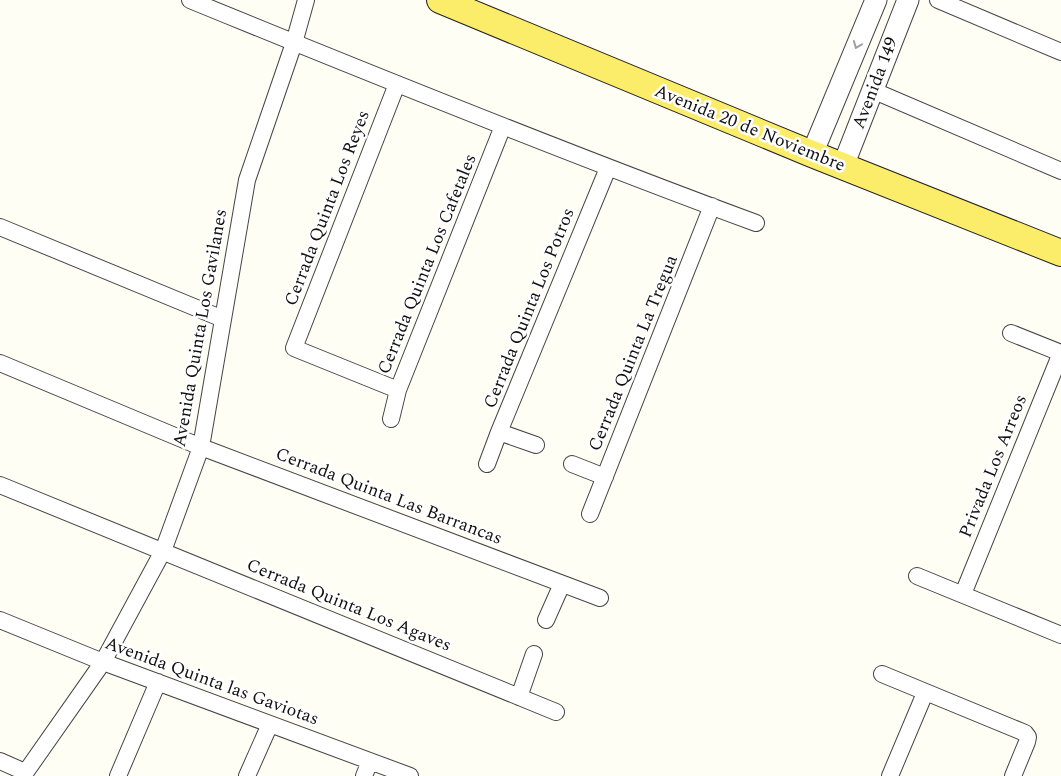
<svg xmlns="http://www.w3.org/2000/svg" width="1061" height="776" viewBox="0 0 1061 776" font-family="Spectral,serif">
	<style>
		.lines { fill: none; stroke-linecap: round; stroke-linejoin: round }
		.minor-casing { stroke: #444; stroke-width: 18 }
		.tertiary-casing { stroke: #444; stroke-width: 23 }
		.primary-casing { stroke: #222; stroke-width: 28 }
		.minor { stroke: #fff; stroke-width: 16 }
		.tertiary { stroke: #fff; stroke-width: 21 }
		.primary { stroke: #fbec69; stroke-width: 26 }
		.oneway { stroke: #a0a0a0 }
		.labels { text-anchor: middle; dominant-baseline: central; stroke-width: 5; stroke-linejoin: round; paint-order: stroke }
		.street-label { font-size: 18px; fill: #111; stroke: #fff }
	</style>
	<rect width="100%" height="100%" fill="#fffef5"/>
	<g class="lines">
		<g class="minor-casing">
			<path id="minor" d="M190,0C378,77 566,153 756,223
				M938,0L1061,52
				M397,84L294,348L398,390
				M872,90L1061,171
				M0,227L223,319
				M1011,333L1061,353
				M0,363L201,447L600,598
				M391,419L398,390L503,126
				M499,432L536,445
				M487,464L499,432L608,168
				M572,464L605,477
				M0,485L556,712
				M590,514L712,206
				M917,576L1061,635
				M963,594L1061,353
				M0,620L103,662L410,776
				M546,620L562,584
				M882,674L1025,733L1028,737L1027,742L1013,776
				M519,697L534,654
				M0,761L25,772
				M23,776L103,662L163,551L201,447L247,180L294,43L306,0
				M118,776L158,682
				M247,776L270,724
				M364,776L370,761
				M890,776L925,693"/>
		</g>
		<g class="tertiary-casing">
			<path id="tertiary" d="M812,154L876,0
				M843,166L908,0"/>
		</g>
		<g class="primary-casing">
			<path id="primary" d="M440,0L812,154L1061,253"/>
		</g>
		<use href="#minor" class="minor"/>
		<use href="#tertiary" class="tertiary"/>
		<use href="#primary" class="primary"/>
	</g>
	<defs><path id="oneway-chevron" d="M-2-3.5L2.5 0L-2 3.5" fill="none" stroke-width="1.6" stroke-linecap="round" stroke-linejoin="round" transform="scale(1.25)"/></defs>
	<use class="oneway" href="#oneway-chevron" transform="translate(857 45) rotate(112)"/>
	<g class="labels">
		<g class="street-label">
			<text transform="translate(875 83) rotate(-69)">Avenida 149</text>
			<text transform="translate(750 128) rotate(22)">Avenida 20 de Noviembre</text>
			<text transform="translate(327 208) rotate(-69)">Cerrada Quinta Los Reyes</text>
			<text transform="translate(427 264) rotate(-68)">Cerrada Quinta Los Cafetales</text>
			<text transform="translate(529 308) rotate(-68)">Cerrada Quinta Los Potros</text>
			<text transform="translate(200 328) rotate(-80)">Avenida Quinta Los Gavilanes</text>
			<text transform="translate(633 353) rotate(-68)">Cerrada Quinta La Tregua</text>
			<text transform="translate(993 466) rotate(-68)">Privada Los Arreos</text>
			<text transform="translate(389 496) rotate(21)">Cerrada Quinta Las Barrancas</text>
			<text transform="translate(349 605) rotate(22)">Cerrada Quinta Los Agaves</text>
			<text transform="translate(212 681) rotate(20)">Avenida Quinta las Gaviotas</text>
		</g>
	</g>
</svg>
